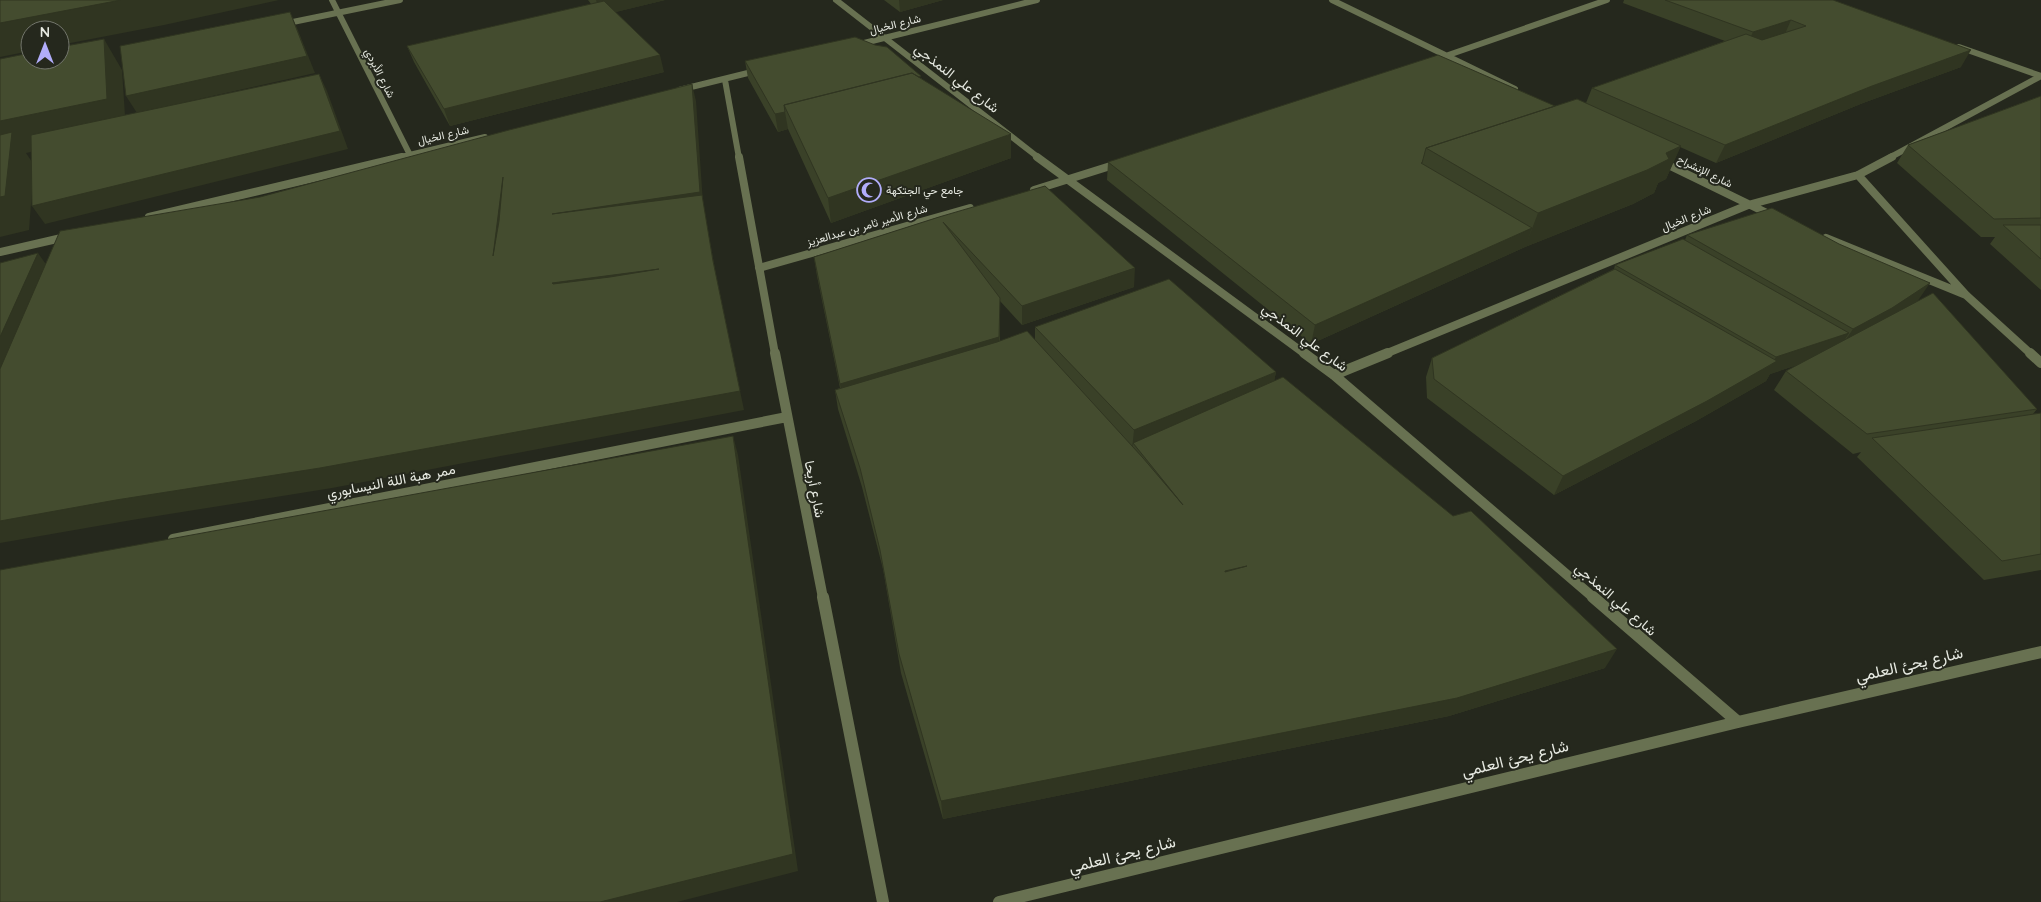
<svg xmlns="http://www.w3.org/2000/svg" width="2041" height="902" viewBox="0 0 2041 902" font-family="Quicksand,Vazirmatn,sans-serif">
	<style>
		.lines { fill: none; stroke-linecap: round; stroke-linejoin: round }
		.minor-far3 { stroke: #687151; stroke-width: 6 }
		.minor-far2 { stroke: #687151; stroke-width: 8 }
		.minor-far1 { stroke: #687151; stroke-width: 10 }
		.minor { stroke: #687151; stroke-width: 12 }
		.wall { fill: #3a4128 }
		.shaded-wall { fill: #303521 }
		.building { fill: #444c2f; stroke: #303521; fill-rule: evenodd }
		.labels { text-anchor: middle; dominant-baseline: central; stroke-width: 4; stroke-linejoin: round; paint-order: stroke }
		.far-street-label { font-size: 11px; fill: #e7eae2; stroke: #25281d }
		.far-poi-label { font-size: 11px; fill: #e7eae2; stroke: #25281d; text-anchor: start }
		.street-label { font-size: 14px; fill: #e7eae2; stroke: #25281d }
		.near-street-label { font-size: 16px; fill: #e7eae2; stroke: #25281d }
	</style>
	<rect width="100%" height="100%" fill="#25281d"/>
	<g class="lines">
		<path class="minor-far3" d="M332,0L410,155
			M836,0L1039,158
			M1332,0L1515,89
			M283,24L400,0
			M856,45L1037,0
			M1959,47L2041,76
			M1431,61L1607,0
			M725,80L739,158
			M679,90L760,70
			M397,158L485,137
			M1889,158L2041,76"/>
		<path class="minor-far2" d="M739,157L775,354
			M1037,157L1305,354
			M1660,161L1773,216
			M1858,175L1966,295L2031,354
			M1034,190L1120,163
			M149,217L402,157
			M1826,238L1966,295
			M0,252L70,236
			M759,268L970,208
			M1385,354L1748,205L1858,175L1892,157"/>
		<path class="minor-far1" d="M775,353L823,598
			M1304,353L1334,375L1594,598
			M2030,353L2041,363
			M1334,375L1388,353
			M173,539L787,417"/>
		<path class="minor" d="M823,597L883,902
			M1593,597L1738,722
			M999,902L1738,722L2041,652"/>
	</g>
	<path class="wall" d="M588,0H665L615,12L664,72L450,126L414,62L407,46L591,4Z
		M884,0H943L900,12Z
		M1624,0H1833L1961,67L1863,103L1716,163L1680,147L1666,179L1658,183L1654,193L1633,204L1525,247L1311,344L1107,180L1108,162L1555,106L1586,103L1592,88L1725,41L1623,3Z
		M745,61L921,78L1011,158L831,223L788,129L778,132L748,78Z
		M2041,96V290L1990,244L1995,237H1981L1897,163L1908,145Z
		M939,217L1134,287L1022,325L1000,301V341L1035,339V327L1276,372L1274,381L1605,668L1449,716L943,819L901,673L883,569L862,487L838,409L835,390L840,388L817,276L814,257Z
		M1687,235L1918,301L2037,409L2033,414L2041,413V570L1984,580L1857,457L1861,452L1853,454L1774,390L1786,371L1797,365L1770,374L1766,381L1696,421L1554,495L1427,398L1426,377L1432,358L1614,269L1615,265L1685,240Z"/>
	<path class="shaded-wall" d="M121,0H279L164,25L60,45V30H30V51L0,57V23Z
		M596,0H665L600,16Z
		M899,0H943L900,12Z
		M290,12L297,28L315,73L137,113L126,96Z
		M1791,20L1784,36L1745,49L1753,32Z
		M104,39L122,70L126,131L26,153L34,165L29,230L0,237V121Z
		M1971,50L1961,67L1863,103L1716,163L1725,145L1872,86Z
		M660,55L664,72L450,126L444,109Z
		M319,74L327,91L348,149L45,224L32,206Z
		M692,84L696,101L703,203L717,280L744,410L332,488L132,520L0,543V521L713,261L558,233Z
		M785,112L788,129L778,132L775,114Z
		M1011,134V158L831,223L828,198Z
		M1681,146L1666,179L1658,183L1654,193L1633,204L1525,247L1538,213Z
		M503,177L500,275L493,256Z
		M1532,228L1525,247L1311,344L1315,325Z
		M38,253L59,283L0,396V337Z
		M1135,268L1134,287L1022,325V306Z
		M659,269L559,302L552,283Z
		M1930,283L1917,302L1840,348L1853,329Z
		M1000,298L999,357L843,403L840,384Z
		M1849,333L1837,352L1770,374L1766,381L1696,421L1554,495L1563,476L1771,365L1776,357Z
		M1276,372L1272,391L1133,443V450H1132L1134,430Z
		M733,436L738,455L798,871L677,902H600Z
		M1617,649L1605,668L1449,716L943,819L941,801Z"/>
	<path class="building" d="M0,0H121L0,23Z
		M1665,0H1833L1971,50L1872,86L1725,145L1592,88L1746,34L1762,40L1806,26L1791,20L1753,32Z
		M604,1L660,55L444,109L407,46Z
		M290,12L307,56L126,96L120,46Z
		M855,37L875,45L887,47L921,76L919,77L912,73L784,105L785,112L775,114L745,61Z
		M104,39L107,99L0,121V59L30,53V60H60V47Z
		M1438,55L1555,106L1426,148L1422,163H1421L1532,228L1315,325L1108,162Z
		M912,73L1011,134L828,198L784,105Z
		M319,74L340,131L32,206L31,135Z
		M692,84L700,192L552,214L702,195L713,261L740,391L320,468L116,500L0,521V369L60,231L260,197L509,130ZM503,177L499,221L493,256ZM659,269L610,277L553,284L552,283Z
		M2041,96V218L1994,219L1908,145Z
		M1577,99L1681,146L1666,153L1669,159L1647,170L1538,213L1426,148Z
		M12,132L5,196L0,197V135Z
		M1045,186L1135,268L1022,306L943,222L1000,298L999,337L840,384L814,257L939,217Z
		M1772,208L1839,244L1930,283L1892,308L1853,329L1687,235Z
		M2003,225H2041V259Z
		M1683,239L1849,333L1776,357L1615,265Z
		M38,253L0,337V263Z
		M1615,269L1777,361L1707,401L1563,476L1434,379L1432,358Z
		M1169,279L1276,372L1134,430L1035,327Z
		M1933,293L2037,409L1867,434L1786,371Z
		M1027,331L1143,458L1183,505L1133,443L1283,377L1453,516L1471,511L1617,649L1457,698L941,801L899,654L880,550L860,468L835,390L997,342ZM1247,566L1225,572V571Z
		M2041,413V554L2002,561L1872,438Z
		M733,436L793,854L600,902H0V570Z"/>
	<defs>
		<g id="mosque-ring" transform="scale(1.25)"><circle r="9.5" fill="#25281d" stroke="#b1adfa" stroke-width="1.5"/><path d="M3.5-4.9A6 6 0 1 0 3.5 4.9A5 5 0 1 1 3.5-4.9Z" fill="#b1adfa"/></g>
	</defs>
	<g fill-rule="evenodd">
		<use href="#mosque-ring" x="869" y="190"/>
	</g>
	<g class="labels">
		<g class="far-street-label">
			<text transform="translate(895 24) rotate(-14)">شارع الخيال</text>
			<text transform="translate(380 73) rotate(63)">شارع الأبردي</text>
			<text transform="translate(443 135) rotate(-13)">شارع الخيال</text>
			<text transform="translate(1705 171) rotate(26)">شارع الإنشراح</text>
			<text transform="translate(1686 218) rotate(-22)">شارع الخيال</text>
			<text transform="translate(867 225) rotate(-16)">شارع الأمير ثامر بن عبدالعزيز</text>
		</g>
		<g class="far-poi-label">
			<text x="886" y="190">جامع حي الجتكهة</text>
		</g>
		<g class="street-label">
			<text transform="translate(957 78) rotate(38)">شارع علي النمذجي</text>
			<text transform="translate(1305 337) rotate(37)">شارع علي النمذجي</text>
			<text transform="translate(391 481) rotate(-11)">ممر هبة اللة النيسابوري</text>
			<text transform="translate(815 489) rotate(79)">شارع أريحا</text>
			<text transform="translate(1616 599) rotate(41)">شارع علي النمذجي</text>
		</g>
		<g class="near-street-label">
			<text transform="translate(1909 664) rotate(-13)">شارع يحئ العلمي</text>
			<text transform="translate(1515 758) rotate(-14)">شارع يحئ العلمي</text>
			<text transform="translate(1122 854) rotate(-14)">شارع يحئ العلمي</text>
		</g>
	</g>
	<g transform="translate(45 45)"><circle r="24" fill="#25281d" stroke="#73766c"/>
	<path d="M0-4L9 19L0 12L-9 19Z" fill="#b1adfa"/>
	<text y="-8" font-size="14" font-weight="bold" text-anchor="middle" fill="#e7eae2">N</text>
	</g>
</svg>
